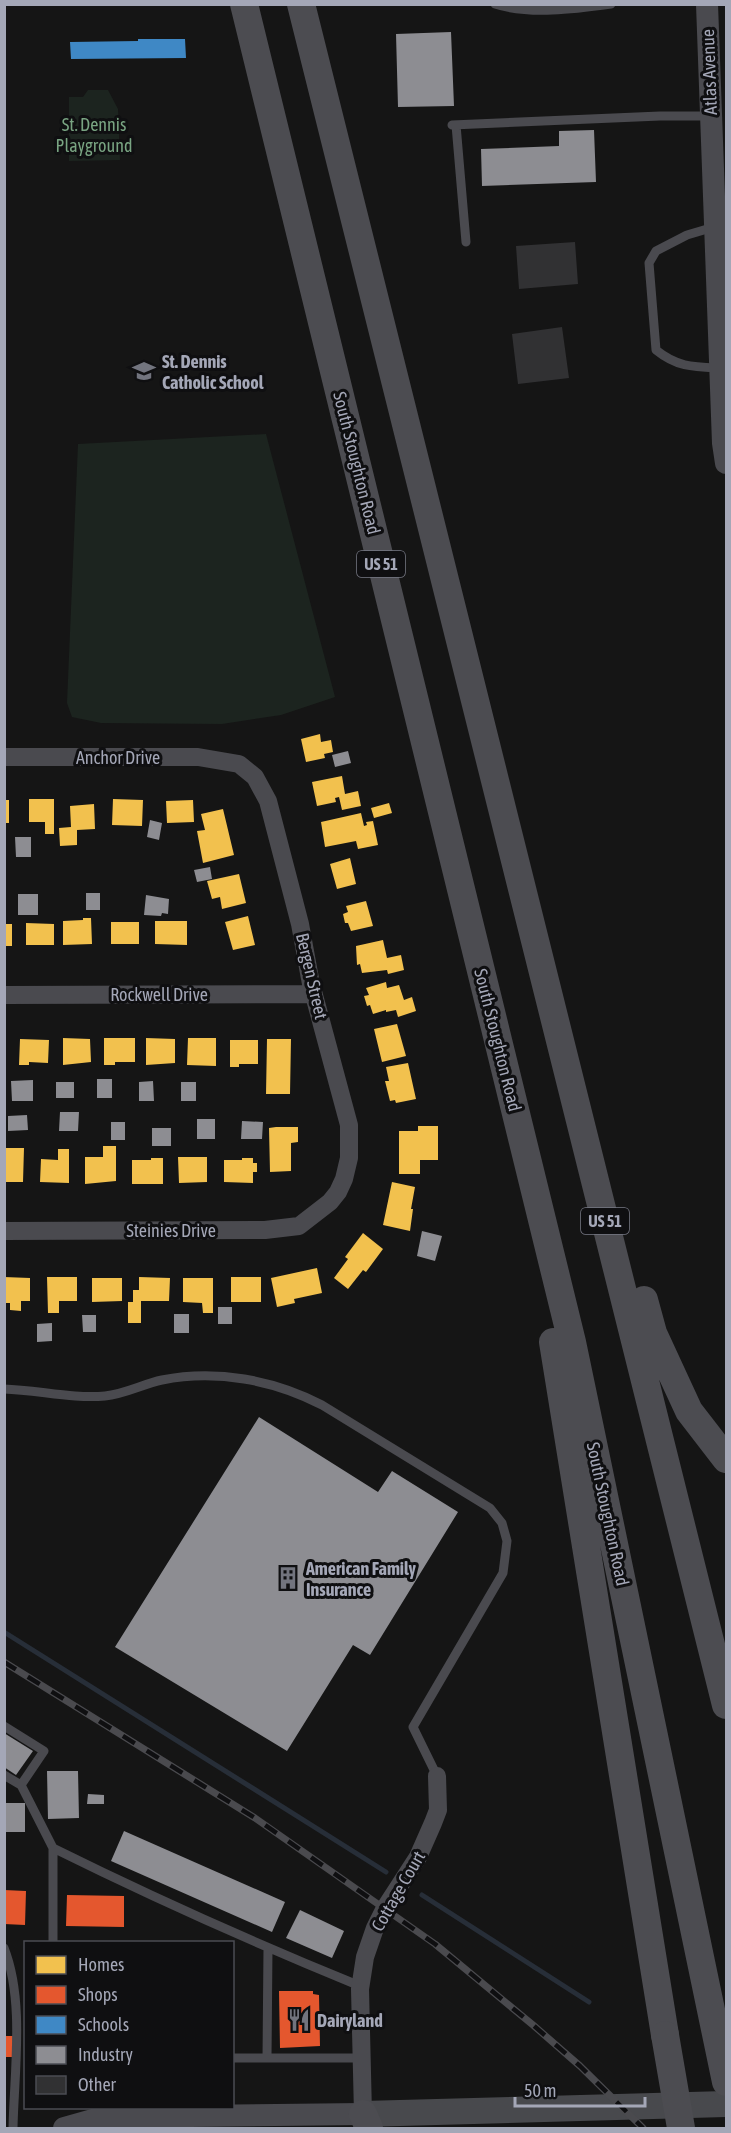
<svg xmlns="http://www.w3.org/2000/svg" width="731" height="2133" viewBox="0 0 731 2133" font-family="'Asap Condensed',sans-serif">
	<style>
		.green { fill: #1c241f }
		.homes { fill: #f2c14e }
		.shops { fill: #e4572e }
		.schools { fill: #3f88c5 }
		.industry { fill: #8d8d92 }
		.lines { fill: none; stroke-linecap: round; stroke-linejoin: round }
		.stream { stroke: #272e38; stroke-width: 5 }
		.building { fill: #313133 }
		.service { stroke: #4a4a4f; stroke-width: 9 }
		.minor { stroke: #4a4a4f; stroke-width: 18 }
		.tertiary { stroke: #4a4a4f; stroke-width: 22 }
		.secondary { stroke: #48494d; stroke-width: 26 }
		.primary { stroke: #4c4c51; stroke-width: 28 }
		.rail-casing { stroke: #4a4a4e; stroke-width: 7 }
		.rail { stroke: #0f0f11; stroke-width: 4.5; stroke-dasharray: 14; stroke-linecap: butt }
		.primary-bridge { stroke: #4c4c51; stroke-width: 28 }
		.labels { text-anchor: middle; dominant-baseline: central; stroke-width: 6; stroke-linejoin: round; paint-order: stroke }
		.shield { fill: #0f0f11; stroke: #777985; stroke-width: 1.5 }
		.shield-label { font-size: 16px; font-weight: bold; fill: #a4a7b7 }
		.street-label { font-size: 18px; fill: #a4a7b7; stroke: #0f0f11 }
		.park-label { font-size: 18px; fill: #79a482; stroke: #0f0f11 }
		.poi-label { font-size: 18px; font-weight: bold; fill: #a4a7b7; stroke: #0f0f11; text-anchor: start }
	</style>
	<rect width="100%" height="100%" fill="#151515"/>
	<path class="green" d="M88,90H108L118,109L120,160L69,161V97H83Z
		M266,434L335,697L281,715L222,724L101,723L72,717L67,703L78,444Z"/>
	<path class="homes" d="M320,734L321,742L331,740L333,752L324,754L325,758L306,762L301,739Z
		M342,776L345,794L358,791L361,806L342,810L339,797L335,798L336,802L317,806L312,782Z
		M29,799H54V834H45V822H29Z
		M113,799L143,800L142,826L112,825Z
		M4,800H9V823H4Z
		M193,800L194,822L167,823L166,801Z
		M389,803L392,813L374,818L371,808Z
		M94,804L95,829L77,830V845L60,846L59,828L71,827L70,806Z
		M223,809L234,855L203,863L197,831L205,830L201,814Z
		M361,813L364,826L367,825L366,822L373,821L378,845L358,849L356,841L325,847L321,822Z
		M350,858L356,884L337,889L330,864Z
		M239,874L246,903L222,909L220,897L212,899L207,881Z
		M366,901L373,926L351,931L348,923H345L343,914L348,912L346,906Z
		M248,916L255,945L233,950L225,922Z
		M83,918H91L92,944L63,945V921L83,920Z
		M155,921H187V945L155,944Z
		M111,922H139V944H111Z
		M26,923L54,924V945H26Z
		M4,924H12V946H4Z
		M383,940L387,958L401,955L404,970L388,974L387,970L362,973L360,964L357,965L356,946Z
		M386,982L387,988L399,985L404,1000L412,997L416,1011L398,1017L396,1010L386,1012V1010L373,1014L370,1005L367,1006L364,996L369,995L366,988Z
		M397,1024L406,1056L382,1062L374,1029Z
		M63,1038L90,1039L91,1062L63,1065Z
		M104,1038H135V1062H115V1065H104Z
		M146,1038L175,1039V1063L146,1065Z
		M188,1038H216V1066L187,1065Z
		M20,1039L49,1040L48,1063L29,1062V1065H19Z
		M267,1039H291L290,1094H266Z
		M230,1040H258V1064H239V1067H230Z
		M408,1063L416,1099L396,1103L395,1100L390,1101L385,1081H389L386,1067Z
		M418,1126H438V1160H420V1174H399V1131H418Z
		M276,1127H298V1142L291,1143V1171L270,1172L269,1128Z
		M103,1146H116V1181L85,1184V1157H103Z
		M5,1148H24L23,1182H4Z
		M58,1149H69V1183L40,1182L41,1159L58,1160Z
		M178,1157H207V1182L179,1183Z
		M151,1158H163V1184H132V1160H151Z
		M242,1158H253V1163H257V1172H253V1183L224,1182V1160H242Z
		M392,1182L415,1187L411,1209H413L410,1231L383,1225Z
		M363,1233L383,1249L366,1272L363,1270L348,1289L334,1278L348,1259L345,1257Z
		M317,1268L322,1293L294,1299L295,1303L277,1307L271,1278Z
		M4,1277L30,1278V1301H21V1311L10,1310V1303H4Z
		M47,1277H77V1301H59V1313H48Z
		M139,1277L170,1278L169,1301H141V1323H128V1302H133V1290H139Z
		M231,1277H261V1302H231Z
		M92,1278H122V1301L92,1302Z
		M183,1278H213V1313H203L202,1303L183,1302Z"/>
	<path class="shops" d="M4,1890L26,1891L25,1925L4,1924Z
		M67,1895L124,1896V1927L66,1926Z
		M279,1991H313V1994L319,1995L320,2046L280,2048Z
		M5,2036H14V2057H5Z"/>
	<path class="schools" d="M138,39H185L186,58L71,59L70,42L138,41Z"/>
	<path class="industry" d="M451,32L454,106L398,107L396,34Z
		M594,130L596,182L482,186L481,149L559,146V131Z
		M348,751L351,763L335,767L332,755Z
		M150,820L162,823L159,840L147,837Z
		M15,837H31V857H16Z
		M210,867L212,879L197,882L194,870Z
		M86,893H100V910H86Z
		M18,894H38V915H18Z
		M146,895L169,899L168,914L162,913L161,916L144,915Z
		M97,1079H112V1098H97Z
		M33,1080V1101H12L11,1081Z
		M153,1081L154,1101H139V1082Z
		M56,1082H74V1098H56Z
		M181,1082H196V1101H181Z
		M60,1112H79L78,1131H59Z
		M27,1115L28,1130L8,1131V1116Z
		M197,1119H215V1139H197Z
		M242,1121L263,1122L262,1139H241Z
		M111,1122H125V1140H111Z
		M152,1128H171V1146H152Z
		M422,1231L442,1236L435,1261L417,1256Z
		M218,1307H232V1324H218Z
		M174,1314H189V1333H174Z
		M82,1315H96V1332H83Z
		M52,1323V1341L37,1342V1324Z
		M259,1417L378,1492L392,1471L458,1512L370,1655L353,1645L287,1751L115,1647Z
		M4,1733L33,1751L16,1775L4,1767Z
		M47,1771H78L79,1818L48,1819Z
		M88,1794L104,1795V1804H87Z
		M4,1803H25V1832H4Z
		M124,1831L285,1902L272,1932L111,1861Z
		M300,1910L344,1931L332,1958L286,1938Z"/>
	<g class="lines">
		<path class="stream" d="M4,1632L386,1872
			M422,1895L589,2002"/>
	</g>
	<path class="building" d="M575,242L578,284L519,289L516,246Z
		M562,327L569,378L518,384L512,334Z"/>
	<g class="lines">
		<path class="service" d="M495,4C529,15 575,9 611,4
			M452,125L660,116H710
			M456,125L466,242
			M714,227L687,235L656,251L649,263L656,350C677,367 693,367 719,368
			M4,1389C38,1390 72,1399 105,1396C125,1394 143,1384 162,1380C216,1369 274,1380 322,1405L490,1508L502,1523L507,1541L503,1573L413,1727L437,1776
			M4,1726L44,1751L21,1785
			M4,1775L21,1785L53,1848V1942
			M53,1848C154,1898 257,1944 360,1986
			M4,1948C25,2001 14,2073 13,2128
			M232,2058H361
			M267,2058L268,1948"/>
		<path class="minor" d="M4,757H198L239,764L255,777L268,801L300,924L311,984L349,1125V1158L344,1179L338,1192L330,1202L299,1226L265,1230L4,1231
			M4,995L314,994
			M363,2114L360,1989L365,1957L375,1928L385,1908L418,1857L433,1823L438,1810L437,1776"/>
		<path class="tertiary" d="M707,4L723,443L726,463
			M64,2128L103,2117L363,2114"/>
		<path class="secondary" d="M363,2114L726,2104"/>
		<path class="primary" d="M244,4L572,1342L726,2082
			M301,4L726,1705
			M644,1300L653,1333L689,1411L726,1459
			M553,1342L665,2035
			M363,2114L369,2128"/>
		<g class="rail-casing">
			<path id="rail" d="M4,1662L255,1818L435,1944L533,2025L580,2066L643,2128"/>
		</g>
		<use href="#rail" class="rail"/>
		<path class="primary-bridge" d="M665,2035L681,2128"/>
	</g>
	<defs>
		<g id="school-bare" transform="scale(1.8)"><path d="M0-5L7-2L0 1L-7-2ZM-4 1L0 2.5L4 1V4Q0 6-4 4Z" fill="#72747e" stroke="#0f0f11" stroke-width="2.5" paint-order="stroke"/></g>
		<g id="building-bare" transform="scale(1.8)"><path d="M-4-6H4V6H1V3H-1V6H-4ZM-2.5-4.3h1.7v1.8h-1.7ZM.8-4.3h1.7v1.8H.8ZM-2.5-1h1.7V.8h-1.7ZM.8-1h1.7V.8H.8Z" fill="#72747e" stroke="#0f0f11" stroke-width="2.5" paint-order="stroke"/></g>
		<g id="restaurant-bare" transform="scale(1.8)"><path d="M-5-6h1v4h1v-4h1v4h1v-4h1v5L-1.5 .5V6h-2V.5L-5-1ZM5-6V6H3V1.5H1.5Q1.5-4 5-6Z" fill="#72747e" stroke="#0f0f11" stroke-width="2.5" paint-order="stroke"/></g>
	</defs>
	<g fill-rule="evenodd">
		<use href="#school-bare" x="144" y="371"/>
		<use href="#building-bare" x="288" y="1578"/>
		<use href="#restaurant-bare" x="299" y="2020"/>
	</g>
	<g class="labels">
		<g class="shield">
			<rect x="357" y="551" width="48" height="26" rx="4.5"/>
			<rect x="581" y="1208" width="48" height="26" rx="4.5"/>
		</g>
		<g class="shield-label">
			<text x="381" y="564">US 51</text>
			<text x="605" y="1221">US 51</text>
		</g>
		<g class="street-label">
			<text transform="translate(709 72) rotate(-92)">Atlas Avenue</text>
			<text transform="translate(357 463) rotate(76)">South Stoughton Road</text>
			<text x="118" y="757">Anchor Drive</text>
			<text transform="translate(312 976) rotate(77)">Bergen Street</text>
			<text x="159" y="994">Rockwell Drive</text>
			<text transform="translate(498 1040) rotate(76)">South Stoughton Road</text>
			<text x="171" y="1230">Steinies Drive</text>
			<text transform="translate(608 1514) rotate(78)">South Stoughton Road</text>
			<text transform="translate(398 1891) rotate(-60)">Cottage Court</text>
		</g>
		<g class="park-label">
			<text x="94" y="124">St. Dennis<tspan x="94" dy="21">Playground</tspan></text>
		</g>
		<g class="poi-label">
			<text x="162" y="361">St. Dennis<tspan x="162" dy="21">Catholic School</tspan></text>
			<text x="306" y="1568">American Family<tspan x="306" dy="21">Insurance</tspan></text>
			<text x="317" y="2020">Dairyland</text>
		</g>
	</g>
	<rect width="731" height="2133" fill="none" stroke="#a4a7b7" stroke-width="12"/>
	<rect x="24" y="1941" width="210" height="168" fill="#0f0f11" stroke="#4b4c53" stroke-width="1.5"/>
	<rect x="36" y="1956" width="30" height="18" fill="#f2c14e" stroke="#4b4c53" stroke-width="1.5"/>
	<text x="78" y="1971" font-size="18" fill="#a4a7b7">Homes</text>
	<rect x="36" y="1986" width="30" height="18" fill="#e4572e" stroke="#4b4c53" stroke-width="1.5"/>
	<text x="78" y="2001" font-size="18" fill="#a4a7b7">Shops</text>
	<rect x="36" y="2016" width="30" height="18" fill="#3f88c5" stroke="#4b4c53" stroke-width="1.5"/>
	<text x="78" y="2031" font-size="18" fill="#a4a7b7">Schools</text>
	<rect x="36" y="2046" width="30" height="18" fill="#8d8d92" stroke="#4b4c53" stroke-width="1.5"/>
	<text x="78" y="2061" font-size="18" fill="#a4a7b7">Industry</text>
	<rect x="36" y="2076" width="30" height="18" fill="#313133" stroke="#4b4c53" stroke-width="1.5"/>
	<text x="78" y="2091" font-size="18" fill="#a4a7b7">Other</text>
	<path d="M515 2097v9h130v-9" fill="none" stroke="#a4a7b7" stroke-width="3"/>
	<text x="524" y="2097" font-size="18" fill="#a4a7b7" stroke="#0f0f11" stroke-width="4.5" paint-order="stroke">50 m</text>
</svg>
